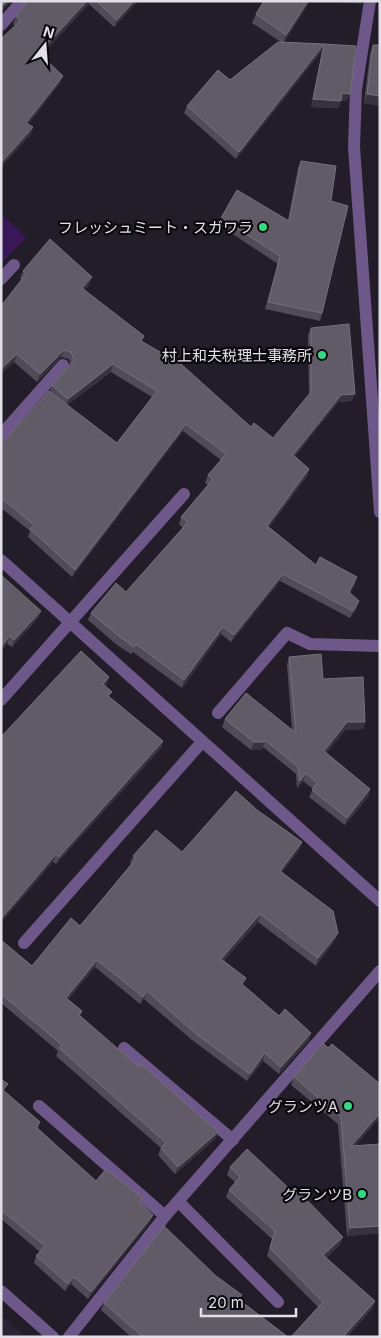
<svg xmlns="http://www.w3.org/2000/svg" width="381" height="1338" viewBox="0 0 381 1338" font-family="Inter,'Noto Sans JP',sans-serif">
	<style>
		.built { fill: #2b2335 }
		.green { fill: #391758 }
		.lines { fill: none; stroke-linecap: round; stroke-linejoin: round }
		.service { stroke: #6e588a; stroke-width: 12 }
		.minor { stroke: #6e588a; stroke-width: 12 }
		.tertiary { stroke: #6e588a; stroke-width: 12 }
		.wall { fill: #514b59; fill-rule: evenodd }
		.shaded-wall { fill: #38323f }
		.building { fill: #615b68; stroke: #75707c }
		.poi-dot { fill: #36d881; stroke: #0a080d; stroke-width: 2 }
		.labels { text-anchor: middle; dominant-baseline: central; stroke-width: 4.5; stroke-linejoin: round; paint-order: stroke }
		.poi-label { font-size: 15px; fill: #e2dfe7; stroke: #0a080d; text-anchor: end }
	</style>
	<rect width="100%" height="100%" fill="#221d29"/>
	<path class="built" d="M1,1315L25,1337H1Z"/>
	<path class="green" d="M1,214L26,237L1,264Z"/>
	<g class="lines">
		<path class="service" d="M218,713L287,633L310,644L380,646
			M124,1048L233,1140
			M39,1106L165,1216"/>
		<path class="minor" d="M1,25L22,1
			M1,279L14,265
			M1,435L63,365
			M1,560L380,901
			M1,700L184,494
			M24,943L202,742
			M179,1202L278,1302
			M1,1291L53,1337
			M69,1337L165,1216L380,971"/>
		<path class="tertiary" d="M370,1L356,89L354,147L380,512"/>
	</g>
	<path class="wall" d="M1,1H11L1,12Z
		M28,1H138L114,27L89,4L41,55L60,83L28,124L33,127L31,134L1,167L15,26L13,24L16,16Z
		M264,1H310L284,42L324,44L321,52L236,159L184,113L187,106L230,80L281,42L252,23L256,14Z
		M324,44L347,101L341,100L338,108L311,107L322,52Z
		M373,45L380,106L364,103L370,54Z
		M301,161L331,201L322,313L320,321L265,309L278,264L219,225L221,218L288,220L298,168Z
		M23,271L89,285L84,290L142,342L251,427L273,438L309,395L308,335L311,328L352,401L338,402L295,456L309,469L307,476L269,527L316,565L355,584L350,593L357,608L350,618L280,581L231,642L221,634L182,688L133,652L131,654L117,645L88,620L91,613L126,592L183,528L179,524L181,517L208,485L205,483L208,475L221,460L183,431L72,577L28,537L30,531L1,508V444L50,392L52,385L70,364L69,359L61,357L37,382L14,362L22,280L20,278ZM111,372L152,397L117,443L67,405Z
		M1,575L41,611L38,618L12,647L7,644L1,651Z
		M289,657L323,679L365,722L363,729L345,730L326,753L370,789L368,797L345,825L309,797L313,789L303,781L297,788L296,774L263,747L261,750H251L222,727L225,719L292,730L287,665Z
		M107,684L105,686L110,697L163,741L161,748L56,864L53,862L1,737Z
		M257,810L302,842L299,850L282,872L338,933L335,940L316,966L258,922L224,960L243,986L279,1016L311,1033L309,1040L279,1074L263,1061L247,1081L192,1040L144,999L140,1004L95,967L68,999L82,1011L80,1016L139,1067L218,1132L215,1139L175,1174L158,1155L161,1148L56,1056L58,1051L1,1003V940L32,966L80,926L131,864L130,863L133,856L182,852Z
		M328,1048L380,1084V1117L355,1146L380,1233L347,1236L338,1124L291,1085L294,1077Z
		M1,1079L5,1092L40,1122L38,1129L96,1181L141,1203L153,1215L150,1222L88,1299L71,1284L65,1291L34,1263L36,1256L40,1252L1,1219Z
		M230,1167L295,1194L343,1237L340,1244L326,1258L375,1301L372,1309L347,1337H291L318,1307L267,1256L272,1239L226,1197L229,1190L235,1182L227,1175Z
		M216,1276L242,1295L240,1300L288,1337H131L101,1310L104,1303Z"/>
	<path class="shaded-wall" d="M7,1H11L1,12L4,5Z
		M87,1H89V4L37,60L39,53Z
		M134,1H138L114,27L117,20Z
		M308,1H310L283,44L286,35Z
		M322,1H363L361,4Z
		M324,44L321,52L236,159L239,152Z
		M63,76L60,83L24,130L26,123Z
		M342,93L350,94L347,101L339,100Z
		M367,94L380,96V106L364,103Z
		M313,99L341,101L338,108L311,107Z
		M33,127L31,134L1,167V163Z
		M92,277L89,285L79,295L82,288Z
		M64,350L61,357L37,382L40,374Z
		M17,354L14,362L1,374V369Z
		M113,364L111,372L66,406L68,399Z
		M355,394L352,401L338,402L290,462L293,455L341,395Z
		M186,424L183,431L72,577L75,570Z
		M309,469L307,476L264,533L267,526Z
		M283,574L280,581L231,642L234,635Z
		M357,577L355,584L346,600L349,592Z
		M359,601L357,608L350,618L353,611Z
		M41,611L38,618L12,647L14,640Z
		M223,627L221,634L182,688L184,680Z
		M10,636L7,644L1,651V647Z
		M109,677L107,684L100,692L103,684Z
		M347,722H365L363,729L345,730L321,759L324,751Z
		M265,740L263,747L261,750H251L254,742Z
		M163,741L161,748L56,864L59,857Z
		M306,773L303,781L297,788L300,781Z
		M370,789L368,797L345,825L347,818Z
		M302,842L299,850L277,878L280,871Z
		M56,854L53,862L1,923V919Z
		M260,914L258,922L219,966L221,959Z
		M338,933L335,940L316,966L318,958Z
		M97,960L95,967L64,1005L66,998Z
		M147,991L144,999L140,1004L143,997Z
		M311,1033L309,1040L279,1074L281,1067Z
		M265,1053L263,1061L247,1081L250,1074Z
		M380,1113V1117L348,1154L351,1146Z
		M218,1132L215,1139L175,1174L178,1167Z
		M153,1215L150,1222L88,1299L91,1292Z
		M380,1226V1233L347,1236L350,1228Z
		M343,1237L340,1244L321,1263L323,1255Z
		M74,1277L71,1284L65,1291L68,1284Z
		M375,1301L372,1309L347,1337H343Z"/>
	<path class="building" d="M1,1H7L4,5L1,3Z
		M28,1H87L39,53L63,76L26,123L33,127L1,163V39L20,21L16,16Z
		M96,1H134L117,20Z
		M264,1H308L286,35L256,14Z
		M278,42L324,44L239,152L187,106L218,70L230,80Z
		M324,44L356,46L350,94L342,93L341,101L313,99Z
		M373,45H380V96L367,94Z
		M301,161L336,166L331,201L348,206L322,313L268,302L280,256L221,218L237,190L289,221Z
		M50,239L92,277L82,288L144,336L141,341L181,364L251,427L254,423L273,438L311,392V328L349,324L355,394L341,395L293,455L309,469L267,526L316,565L320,557L357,577L349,592L359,601L353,611L283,574L234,635L223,627L184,680L136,644L134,647L120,637L91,613L116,583L126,592L188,522L181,517L213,479L208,475L226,454L186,424L75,570L30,529L34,525L1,498V444L49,391L117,443L157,391L113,364L68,399L52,385L74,360L71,352L64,350L40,374L17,354L1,369V306L26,274L23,271Z
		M1,575L41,611L14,640L10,636L1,647Z
		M81,651L109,677L103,684L112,692L108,696L163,741L59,857L56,854L1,919V737Z
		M321,654L323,679L363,677L365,722H347L324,751L370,789L347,818L312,790L317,783L306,773L300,781L298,767L265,740L264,742H254L225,719L246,693L296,733L289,657Z
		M236,791L257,810L302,842L280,871L333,911L338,933L318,958L260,914L221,959L246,978L242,984L279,1016L285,1009L311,1033L281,1067L265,1053L250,1074L195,1033L147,991L143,997L97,960L66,998L82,1011L79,1015L139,1067L141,1064L218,1132L178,1167L161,1148L166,1143L59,1048L62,1045L1,994V940L32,966L71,918L80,926L136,859L133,856L156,830L182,852Z
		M323,1043L328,1048L332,1044L380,1084V1113L351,1146L380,1144V1226L350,1228L341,1117L294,1077Z
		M1,1079L8,1084L3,1090L40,1122L36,1127L96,1181L106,1169L143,1198L139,1202L153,1215L91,1292L74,1277L68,1284L36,1256L45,1246L1,1210Z
		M247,1149L295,1194L298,1191L343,1237L323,1255L375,1301L343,1337H291L323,1302L270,1248L275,1231L229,1190L240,1177L230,1167Z
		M164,1226L216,1276L242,1295L238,1299L288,1337H143L104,1303Z"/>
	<g class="poi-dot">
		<circle cx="263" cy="227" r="5"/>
		<circle cx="322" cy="355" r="5"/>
		<circle cx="348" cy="1106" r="5"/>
		<circle cx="362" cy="1194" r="5"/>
	</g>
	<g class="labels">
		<g class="poi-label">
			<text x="253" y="227">フレッシュミート・スガワラ</text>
			<text x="312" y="355">村上和夫税理士事務所</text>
			<text x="338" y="1106">グランツA</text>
			<text x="352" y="1194">グランツB</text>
		</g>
	</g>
	<rect width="381" height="1338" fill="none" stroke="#e2dfe7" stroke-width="5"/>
	<g transform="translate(45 45) rotate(17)" stroke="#0a080d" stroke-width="4" paint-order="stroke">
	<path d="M0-4L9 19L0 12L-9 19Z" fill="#e2dfe7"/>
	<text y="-8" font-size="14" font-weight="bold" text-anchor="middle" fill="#e2dfe7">N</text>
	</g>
	<path d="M201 1308v8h95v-8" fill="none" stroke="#e2dfe7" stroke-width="2.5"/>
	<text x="208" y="1308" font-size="15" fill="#e2dfe7" stroke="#0a080d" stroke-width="4" paint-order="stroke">20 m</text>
</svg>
